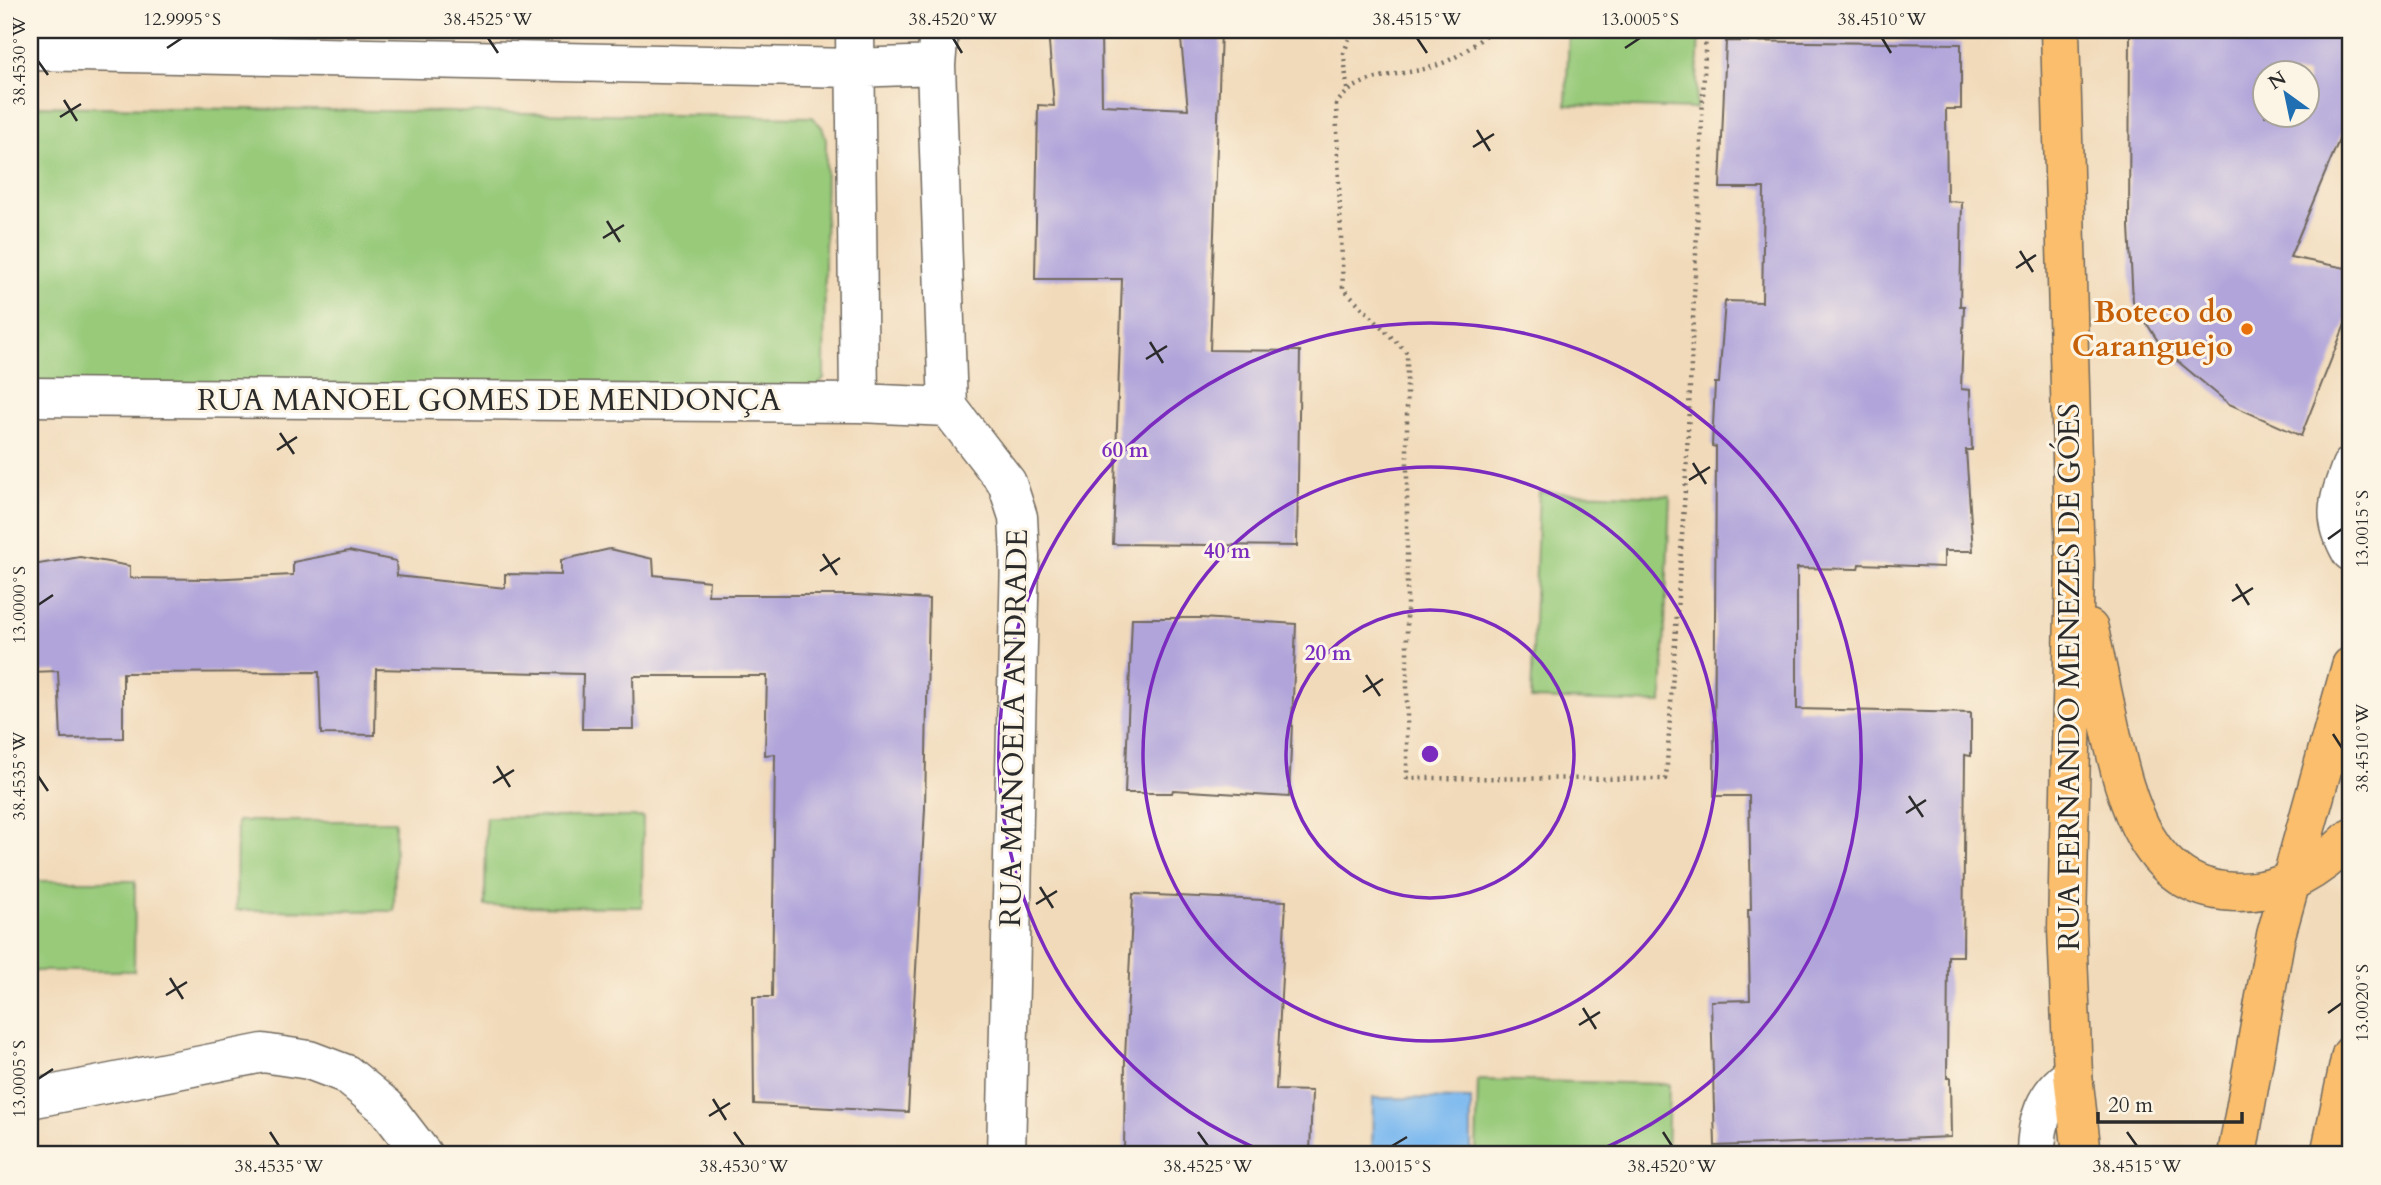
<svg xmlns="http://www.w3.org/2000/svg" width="2381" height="1185" viewBox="0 0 2381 1185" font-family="Cardo,serif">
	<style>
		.green { fill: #98ca7a; stroke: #627a52; stroke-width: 2 }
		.water { fill: #7db9ef; stroke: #54728d; stroke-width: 2 }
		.building { fill: #b0a4da; fill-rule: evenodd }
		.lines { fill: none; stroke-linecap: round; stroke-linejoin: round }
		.minor-casing { stroke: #70685d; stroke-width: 41 }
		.major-casing { stroke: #70685d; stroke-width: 41 }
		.path { stroke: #70685d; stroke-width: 4.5; stroke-dasharray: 2 5; stroke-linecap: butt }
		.minor { stroke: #fff; stroke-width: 38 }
		.major { stroke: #fabe6d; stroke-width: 38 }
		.ticks { fill: none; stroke: #2b2b2b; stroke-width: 2.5 }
		.ring { fill: none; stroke: #7b2cbf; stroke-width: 3.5 }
		.food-dot { fill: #e8710a; stroke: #fcf5e5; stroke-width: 2.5 }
		.labels { text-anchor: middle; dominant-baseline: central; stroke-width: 6; stroke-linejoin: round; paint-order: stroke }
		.food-label { font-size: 30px; font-weight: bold; fill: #c56008; stroke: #fcf5e5; text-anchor: end }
		.street-label { font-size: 30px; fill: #2b2b2b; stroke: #fcf5e5 }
		.centre { fill: #7b2cbf; stroke: #fcf5e5; stroke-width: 3.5 }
		.ring-label { font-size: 21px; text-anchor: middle; font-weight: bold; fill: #7b2cbf; stroke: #fcf5e5; stroke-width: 6; stroke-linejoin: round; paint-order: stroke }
		.neatline { fill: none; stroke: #2b2b2b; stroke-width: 2.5 }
		.ticks-label { font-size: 18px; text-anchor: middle; fill: #2b2b2b }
	</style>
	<rect width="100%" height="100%" fill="#fcf5e5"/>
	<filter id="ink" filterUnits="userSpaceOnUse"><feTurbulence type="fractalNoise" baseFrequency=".0143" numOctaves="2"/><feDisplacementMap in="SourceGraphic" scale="14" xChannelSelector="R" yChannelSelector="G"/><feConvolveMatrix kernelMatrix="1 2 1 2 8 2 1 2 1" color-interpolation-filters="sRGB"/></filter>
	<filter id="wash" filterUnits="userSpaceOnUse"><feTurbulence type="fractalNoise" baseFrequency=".00686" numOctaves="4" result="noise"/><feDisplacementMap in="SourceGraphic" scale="28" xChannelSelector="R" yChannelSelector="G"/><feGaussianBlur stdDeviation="1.57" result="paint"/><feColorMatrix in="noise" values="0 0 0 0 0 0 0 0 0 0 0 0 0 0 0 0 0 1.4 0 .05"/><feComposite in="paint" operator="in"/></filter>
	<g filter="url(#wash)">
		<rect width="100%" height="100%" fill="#f1daba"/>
		<path class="green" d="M1569,30H1699L1696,109L1566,105Z
			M30,106L812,117L822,127L826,140L824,378L816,388L30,384Z
			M1539,492L1670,496L1662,703L1531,699Z
			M486,817H643L642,907L485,906Z
			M237,821H395L394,911L236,910Z
			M30,881H135L134,971H30Z
			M1478,1080L1669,1084L1667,1155H1476Z"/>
		<path class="water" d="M1373,1098L1471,1099V1155H1372Z"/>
		<g id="blocks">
			<path class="building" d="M1048,30H1101L1102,105L1188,109L1180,30H1221L1210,350L1300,351L1297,546L1113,544L1122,279H1035L1038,105L1054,106Z
				M2130,30H2351V128H2344L2290,257L2351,269V309L2301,436L2229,404L2163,349L2133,302L2129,227ZM2265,74H2307V116H2265Z
				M1726,41L1961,44V109H1946L1947,201L1962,202L1960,306H1964L1961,389L1970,390L1972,450H1966L1973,551H1944V567L1859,564L1858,569L1797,568V709L1971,713V756L1965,755L1963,956H1948L1947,1078H1950L1951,1137L1715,1146L1711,1001L1750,1000L1748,910H1751L1749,796H1714L1716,447L1712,446L1715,383H1719L1725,301L1762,302L1764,188H1720Z
				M610,549L653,559L654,575L709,581L708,595H856L929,599L925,808L908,1112L754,1104L753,997H772L775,754L765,755L767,676H633L634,729H582L583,674L376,669L375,735L321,734L319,672L123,673V738L61,739L58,671L30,672V581H34L33,565L80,557L130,566V578L207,579L293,575V562L349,551L396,561L397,576L505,588V574L561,575V560Z
				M1132,618H1201L1296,624L1289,797L1173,790L1172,793H1125Z
				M1133,894L1286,901L1276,1090L1312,1091L1310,1155H1124L1125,1058Z"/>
		</g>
	</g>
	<g filter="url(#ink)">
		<use href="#blocks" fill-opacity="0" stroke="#70685d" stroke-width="2"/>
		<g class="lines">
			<g class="minor-casing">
				<path id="minor" d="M855,30L859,403
					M939,30L936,65L948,407L1007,483L1018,517L1020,557L1006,1155
					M30,51L854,68L936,65
					M30,397L859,403L948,407
					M2351,466C2338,502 2331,517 2351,552
					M30,1099L263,1053L309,1060L346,1074L386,1107L423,1155
					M2036,1155C2036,1122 2044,1094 2073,1075"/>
			</g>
			<g class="major-casing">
				<path id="major" d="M2060,30L2075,566L2067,929L2073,1075L2082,1155
					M2089,629C2096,662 2103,695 2110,728C2126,801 2147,892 2239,892C2285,892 2319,869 2351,838
					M2237,1155L2276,935L2351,666
					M2330,1155L2351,1055"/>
			</g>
			<path class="path" d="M1490,30C1476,45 1456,59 1435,66C1399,78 1362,70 1336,104L1343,288L1407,353V778L1666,779L1686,475L1706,30
				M1347,89L1344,53L1352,30"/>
			<use href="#minor" class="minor"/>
			<use href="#major" class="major"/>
		</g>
	</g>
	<path class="ticks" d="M488,38L498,53M953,38L962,53M1417,38L1427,53M1882,38L1891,53M167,48L182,38M1625,48L1640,38M38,61L48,75M64,100L77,121M60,117L81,104M1477,130L1490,151M1473,147L1494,134M607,221L620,242M603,238L624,225M2020,251L2033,272M2016,268L2036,255M1150,342L1163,363M1146,359L1167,346M280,433L294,454M277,450L297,437M1693,463L1706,484M1689,480L1710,467M2328,539L2342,529M823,554L837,575M820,571L840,558M2236,584L2249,605M2232,601L2253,588M38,605L53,595M1366,675L1380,696M1363,692L1383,679M2333,734L2342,748M497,766L510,787M38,776L48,791M493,783L514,770M1909,796L1923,817M1906,813L1926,800M1040,887L1053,908M1036,904L1057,891M170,978L183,999M166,995L187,982M1583,1008L1596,1029M2328,1013L2342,1003M1579,1025L1600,1012M38,1079L53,1069M713,1099L726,1120M709,1116L730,1103M270,1132L279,1146M734,1132L744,1146M1198,1132L1208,1146M1663,1132L1672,1146M2127,1132L2137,1146M1392,1146L1407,1137"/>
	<g class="ring">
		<circle cx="1430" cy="754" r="144"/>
		<circle cx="1430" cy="754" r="287"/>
		<path d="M1272 1155A431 431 0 1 1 1588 1155"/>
	</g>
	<circle class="food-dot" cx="2247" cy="329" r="7"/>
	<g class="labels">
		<g class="food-label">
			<text x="2233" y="312">Boteco do<tspan x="2233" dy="34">Caranguejo</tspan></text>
		</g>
		<g class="street-label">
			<text x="489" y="400">RUA MANOEL GOMES DE MENDONÇA</text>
			<text transform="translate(2069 677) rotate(-90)">RUA FERNANDO MENEZES DE GÓES</text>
			<text transform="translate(1014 728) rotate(-89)">RUA MANOELA ANDRADE</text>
		</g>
	</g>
	<circle cx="1430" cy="754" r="10" class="centre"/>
	<g class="ring-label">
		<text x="1125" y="457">60 m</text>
		<text x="1227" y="558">40 m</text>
		<text x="1328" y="660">20 m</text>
	</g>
	<rect width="2381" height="1185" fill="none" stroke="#fcf5e5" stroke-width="77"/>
	<g transform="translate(2286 94) rotate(327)"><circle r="33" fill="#fcf5e5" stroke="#a8a49b" stroke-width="2"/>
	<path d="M0-5L12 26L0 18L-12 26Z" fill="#1f6fb2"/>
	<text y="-10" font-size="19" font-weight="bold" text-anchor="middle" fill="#2b2b2b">N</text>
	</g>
	<path d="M2098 1112v10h144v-10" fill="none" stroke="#2b2b2b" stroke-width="3.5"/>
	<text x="2108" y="1112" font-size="21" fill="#2b2b2b" stroke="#fcf5e5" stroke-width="5" paint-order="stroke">20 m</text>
	<rect x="38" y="38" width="2304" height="1108" class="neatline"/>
	<g class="ticks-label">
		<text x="182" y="25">12.9995°S</text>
		<text x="488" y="25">38.4525°W</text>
		<text x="953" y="25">38.4520°W</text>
		<text x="1417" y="25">38.4515°W</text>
		<text x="1640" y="25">13.0005°S</text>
		<text x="1882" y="25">38.4510°W</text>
		<text transform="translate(19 61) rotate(-90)" y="6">38.4530°W</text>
		<text transform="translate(2362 529) rotate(-90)" y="6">13.0015°S</text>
		<text transform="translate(19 605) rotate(-90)" y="6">13.0000°S</text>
		<text transform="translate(2362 748) rotate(-90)" y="6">38.4510°W</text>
		<text transform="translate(19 776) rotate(-90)" y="6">38.4535°W</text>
		<text transform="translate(2362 1003) rotate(-90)" y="6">13.0020°S</text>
		<text transform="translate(19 1079) rotate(-90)" y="6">13.0005°S</text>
		<text x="279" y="1172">38.4535°W</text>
		<text x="744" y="1172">38.4530°W</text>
		<text x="1208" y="1172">38.4525°W</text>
		<text x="1392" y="1172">13.0015°S</text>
		<text x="1672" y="1172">38.4520°W</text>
		<text x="2137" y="1172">38.4515°W</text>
	</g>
</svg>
